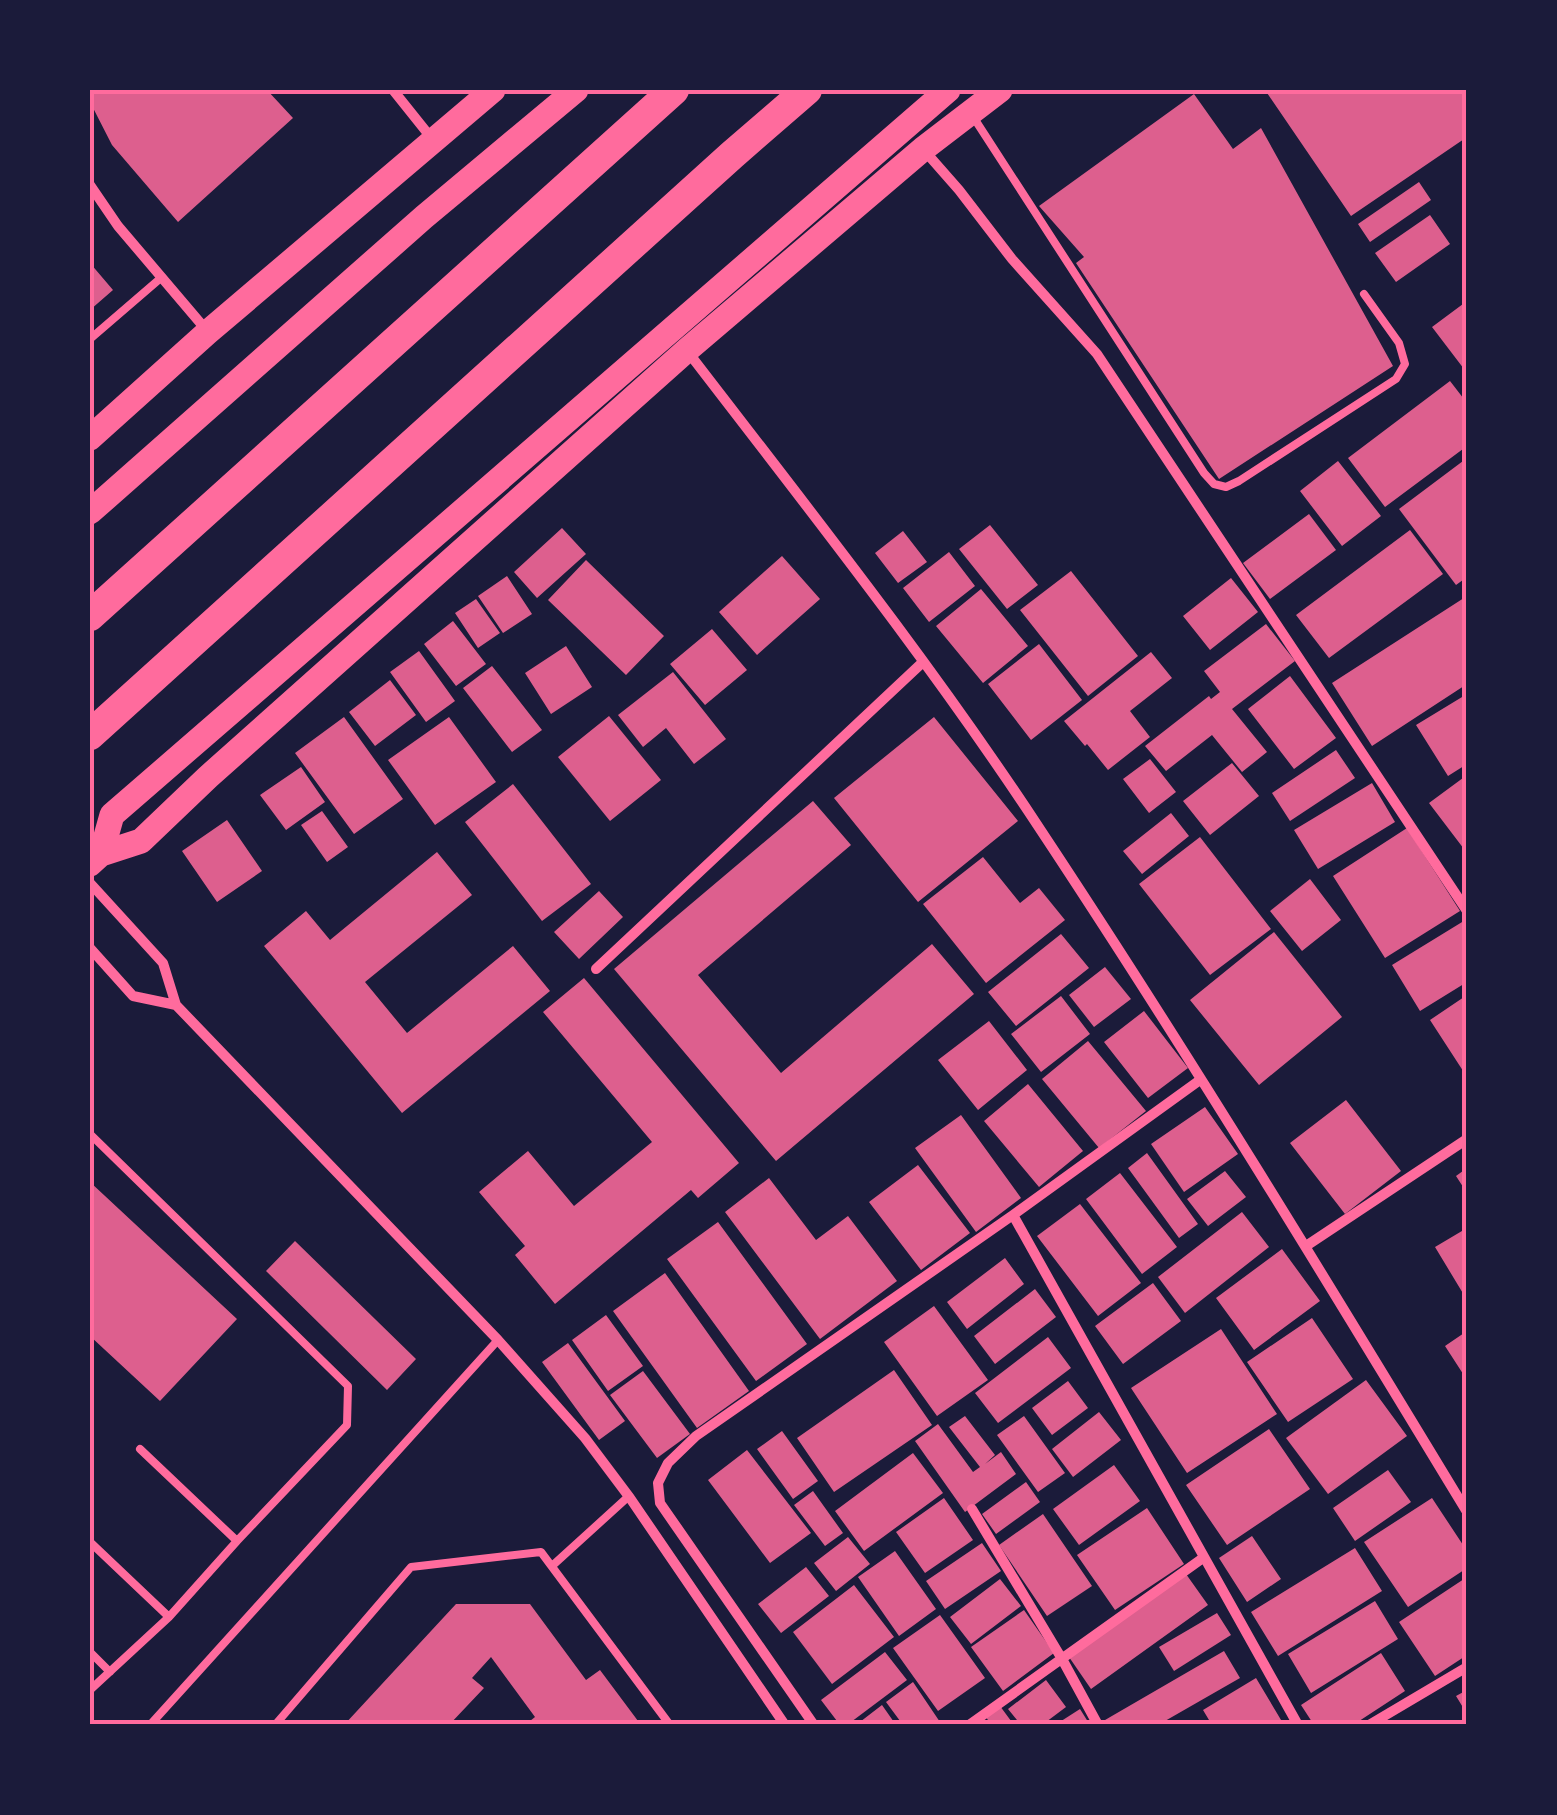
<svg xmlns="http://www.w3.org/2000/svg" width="1557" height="1815" viewBox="0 0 1557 1815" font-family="'Noto Serif',serif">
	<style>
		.building { fill: #dd5f8e }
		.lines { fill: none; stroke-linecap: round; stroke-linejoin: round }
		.service { stroke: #ff6b9d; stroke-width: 8 }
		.minor { stroke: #ff6b9d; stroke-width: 10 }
		.primary { stroke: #ff6b9d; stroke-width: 25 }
		.motorway { stroke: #ff6b9d; stroke-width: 30 }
		.neatline { fill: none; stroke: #ff6b9d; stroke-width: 4 }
	</style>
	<rect width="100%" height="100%" fill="#1b1b3a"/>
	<path class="building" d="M90,90H267L293,118L178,222L112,145L90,102Z
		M1265,90H1467V137L1351,216Z
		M1194,94L1233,149L1261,128L1393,366L1219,479L1076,263L1084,257L1039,206Z
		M1419,182L1431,200L1370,242L1358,224Z
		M1430,215L1450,244L1396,282L1375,253Z
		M90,263L113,290L90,310Z
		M1467,301V366L1464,369L1432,327Z
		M1450,381L1467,403V446L1385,507L1348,458Z
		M1467,458V577L1456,585L1399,509Z
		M1338,461L1381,516L1342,546L1300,491Z
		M1309,514L1336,550L1270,599L1243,563Z
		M990,525L1038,585L1007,609L959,549Z
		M562,528L586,554L537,598L514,572Z
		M1410,530L1443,574L1329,658L1296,615Z
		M903,531L927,562L898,583L875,553Z
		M949,552L975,586L929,622L903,588Z
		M782,556L820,599L757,655L719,612Z
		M586,560L664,636L626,675L548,600Z
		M1071,571L1138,656L1088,696L1020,610Z
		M507,576L532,614L503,633L478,596Z
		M1231,578L1258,612L1210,650L1183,616Z
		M981,589L1028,646L983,683L936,626Z
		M1467,596V684L1372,746L1332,683Z
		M476,599L500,633L478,648L455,613Z
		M453,621L486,664L456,686L424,644Z
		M1266,624L1295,661L1232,709L1267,752L1242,772L1212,735L1166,771L1145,746L1209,696L1211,699L1220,692L1204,671Z
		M712,629L747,670L705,705L670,664Z
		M1039,644L1082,700L1031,740L988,684Z
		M566,646L592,687L551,714L525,673Z
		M419,651L455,701L426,722L390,672Z
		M1151,652L1172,678L1130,711L1150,737L1108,770L1087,744L1085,746L1064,721Z
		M492,666L542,730L512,752L463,688Z
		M673,672L726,739L694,764L666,728L643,747L618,715Z
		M1290,676L1336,738L1294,769L1248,709Z
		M390,680L416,715L375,746L349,712Z
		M1467,694V764L1448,776L1416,725Z
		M609,716L661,780L610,821L558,757Z
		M344,717L403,799L354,834L295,753Z
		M449,717L496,782L435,825L388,760Z
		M934,717L1018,821L918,902L834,798Z
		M1336,750L1355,778L1290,821L1272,793Z
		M1150,759L1176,792L1149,813L1123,779Z
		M1232,763L1259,796L1210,835L1183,801Z
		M301,767L325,802L286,830L260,795Z
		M1467,775V853L1429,803Z
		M1372,783L1395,822L1318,869L1294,830Z
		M513,784L591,884L542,921L465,822Z
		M813,801L851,845L698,975L781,1073L932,944L974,994L776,1161L614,969Z
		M322,811L348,847L327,862L301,825Z
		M1171,813L1189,836L1142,874L1123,851Z
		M227,820L262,871L217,902L182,851Z
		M1407,828L1460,911L1385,958L1333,876Z
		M1200,837L1271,929L1210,975L1139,884Z
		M437,852L472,895L365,982L407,1033L513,946L550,991L402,1113L264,946L306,911L330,940Z
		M983,857L1020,903L1039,888L1065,920L986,983L923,904Z
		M1310,879L1341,920L1302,951L1270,911Z
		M599,891L623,917L579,959L554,932Z
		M1467,919V982L1420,1011L1392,965Z
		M1274,932L1342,1017L1259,1085L1190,1000Z
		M1061,934L1089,968L1016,1026L988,992Z
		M1105,967L1131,999L1094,1027L1069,995Z
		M584,978L739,1163L698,1198L691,1190L555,1304L515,1255L525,1246L479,1192L528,1151L574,1206L652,1142L543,1012Z
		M1467,995V1077L1430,1020Z
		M1061,996L1090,1034L1041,1072L1011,1034Z
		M1144,1011L1188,1068L1148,1098L1104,1042Z
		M989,1021L1027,1070L978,1110L938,1060Z
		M1088,1041L1146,1111L1099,1148L1042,1079Z
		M1028,1084L1083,1151L1039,1187L984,1121Z
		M1346,1100L1401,1171L1345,1214L1290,1143Z
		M1205,1107L1238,1154L1184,1192L1151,1144Z
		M961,1115L1021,1198L976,1232L915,1148Z
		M1147,1153L1198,1224L1179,1238L1128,1168Z
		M918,1165L970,1233L921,1270L869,1202Z
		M1467,1168V1193L1456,1176Z
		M1225,1171L1246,1197L1208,1226L1187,1199Z
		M1120,1173L1177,1247L1142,1274L1086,1199Z
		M769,1178L816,1240L848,1216L897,1281L820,1339L725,1212Z
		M90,1182L237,1319L160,1401L90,1336Z
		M1080,1204L1141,1283L1098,1316L1037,1236Z
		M1242,1212L1269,1247L1185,1313L1158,1277Z
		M718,1222L807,1344L756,1381L667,1259Z
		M1467,1228V1300L1435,1247Z
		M295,1241L416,1359L387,1390L266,1271Z
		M1282,1249L1320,1301L1254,1350L1216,1298Z
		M1005,1258L1024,1284L967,1329L947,1302Z
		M665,1273L749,1391L697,1428L613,1311Z
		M1153,1283L1181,1321L1123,1364L1095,1326Z
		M1035,1289L1056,1317L995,1364L974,1336Z
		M934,1306L988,1380L937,1416L884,1342Z
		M606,1315L643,1366L608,1391L572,1340Z
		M1312,1318L1353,1379L1288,1422L1247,1362Z
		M1221,1329L1277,1414L1187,1473L1131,1388Z
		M1467,1331V1380L1445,1346Z
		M1048,1337L1071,1368L998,1423L975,1393Z
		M568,1343L625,1421L599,1440L542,1362Z
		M894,1370L932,1425L834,1492L797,1438Z
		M643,1371L690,1434L657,1458L610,1395Z
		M1366,1380L1407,1436L1328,1494L1286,1438Z
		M1068,1381L1088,1408L1052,1435L1032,1408Z
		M1099,1412L1121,1440L1073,1477L1052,1449Z
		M965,1416L995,1455L985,1464L1001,1452L1016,1474L965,1512L915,1441L938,1424L973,1472L980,1467L949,1427Z
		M1024,1416L1065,1473L1038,1492L997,1435Z
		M1269,1429L1310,1489L1227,1545L1186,1485Z
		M782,1431L818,1481L793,1499L757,1449Z
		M747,1450L811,1533L770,1563L708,1480Z
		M913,1453L943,1493L864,1551L835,1511Z
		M1114,1465L1140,1501L1079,1545L1053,1509Z
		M1388,1470L1411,1502L1355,1541L1333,1508Z
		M1026,1482L1040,1502L996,1534L982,1514Z
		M813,1491L843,1533L825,1546L794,1505Z
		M944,1498L973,1540L925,1573L896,1532Z
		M1432,1498L1467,1551V1568L1408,1607L1364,1542Z
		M1147,1508L1184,1564L1115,1610L1077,1555Z
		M1043,1514L1092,1586L1047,1616L999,1545Z
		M1252,1536L1281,1579L1247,1602L1219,1558Z
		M848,1537L870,1564L836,1591L814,1563Z
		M982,1543L1001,1571L945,1609L926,1581Z
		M1355,1548L1382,1591L1278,1656L1251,1612Z
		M895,1551L936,1609L899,1636L858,1577Z
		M806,1567L829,1596L781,1633L758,1604Z
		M1186,1574L1208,1605L1091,1689L1069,1657Z
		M1467,1577V1655L1435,1676L1399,1622Z
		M1000,1579L1021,1606L971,1644L950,1617Z
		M854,1585L894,1637L832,1684L793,1632Z
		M1375,1601L1398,1639L1311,1693L1288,1654Z
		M456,1604H530L586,1680L600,1670L641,1725H525L535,1717L491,1657L472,1678L484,1688L449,1725H344Z
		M1024,1610L1054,1653L1003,1691L971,1647Z
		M1217,1613L1231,1635L1174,1671L1159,1647Z
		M940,1615L985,1678L938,1711L893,1648Z
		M1224,1651L1240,1678L1158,1725H1108L1105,1720Z
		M885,1652L907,1680L847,1725H840L821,1700Z
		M1381,1653L1405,1691L1353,1725H1314L1301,1705Z
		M1256,1678L1284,1725H1212L1203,1710Z
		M1046,1680L1066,1707L1042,1725H1021L1008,1709Z
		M913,1682L942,1725H903L886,1702Z
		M1467,1690V1714L1456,1696Z
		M882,1705L896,1725H856Z
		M1000,1706L1014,1725H991L986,1717Z
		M1080,1709L1090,1725H1055Z"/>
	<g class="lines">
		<path class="service" d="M972,115L1204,473L1214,484L1226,487L1239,481L1396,379L1405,364L1399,343L1364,294
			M90,339L162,277
			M90,1134L348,1386L347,1425L237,1541L169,1617L90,1690
			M140,1449L237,1541
			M90,1542L169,1617
			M552,1566L629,1496
			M90,1652L110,1672
			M150,1725L498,1340
			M275,1725L411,1567L541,1552L670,1725"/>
		<path class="minor" d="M393,90L433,140
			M923,149L959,190L1012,259L1097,354L1467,911
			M90,185L118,226L208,332
			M688,352C807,507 930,662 1038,826C1187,1051 1327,1281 1467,1512
			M90,883L163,963L176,1005L498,1340L585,1438L630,1498L785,1725
			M90,948L133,996L176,1005
			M596,969L923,662
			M1013,1215L1298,1725
			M1306,1246L1467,1139
			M972,1509L1062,1659L1098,1725
			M814,1725L660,1503L658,1483L668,1463L696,1436L1013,1215L1200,1080
			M969,1725L1203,1558
			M1369,1725L1467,1667"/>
		<path class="primary" d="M90,438L208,332L493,90
			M90,512L424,217L576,90
			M101,854L112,815L948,90
			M90,864L101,854L141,841L208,777L687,350L923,149L1000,90"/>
		<path class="motorway" d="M90,616L674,90
			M90,735L732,155L807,90"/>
	</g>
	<rect width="1557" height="1815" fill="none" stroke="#1b1b3a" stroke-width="185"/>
	<rect x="92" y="92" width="1372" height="1630" class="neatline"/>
</svg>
